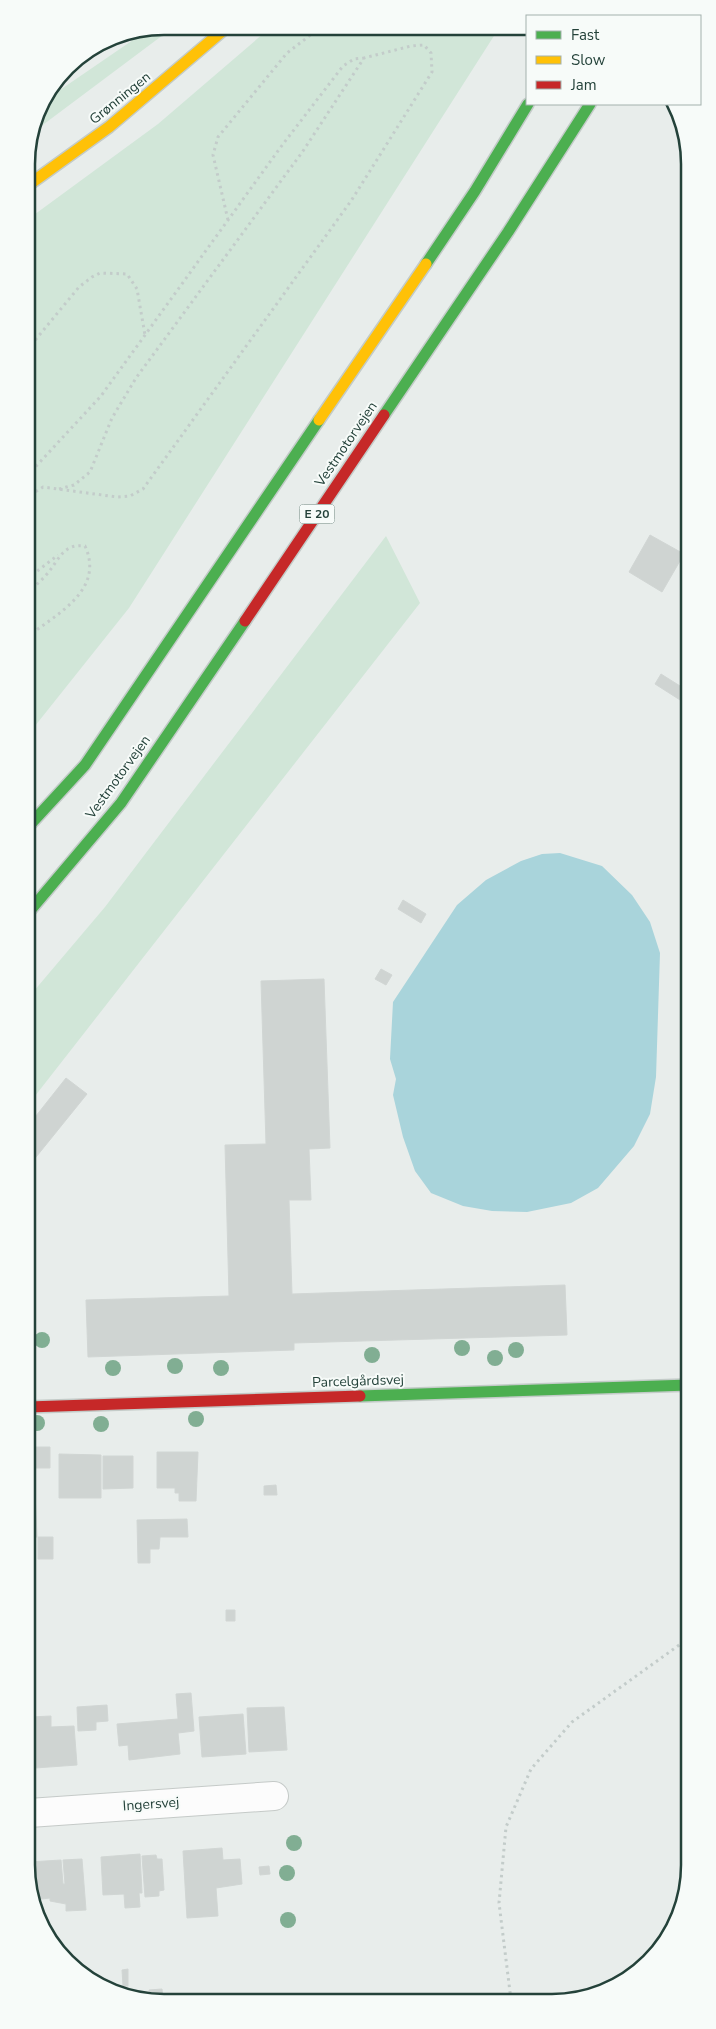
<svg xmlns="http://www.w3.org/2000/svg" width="716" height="2029" viewBox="0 0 716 2029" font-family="'Nunito Sans',sans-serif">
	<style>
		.green { fill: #d1e6d8 }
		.water { fill: #a9d4db }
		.building { fill: #cfd4d2; stroke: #d1d6d4 }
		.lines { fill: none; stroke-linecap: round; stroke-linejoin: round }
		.street-casing { stroke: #c5cac8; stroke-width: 30 }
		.fast-casing { stroke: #c3cbc8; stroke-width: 14 }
		.slow-casing { stroke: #c3cbc8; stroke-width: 14 }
		.jam-casing { stroke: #c3cbc8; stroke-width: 14 }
		.path { stroke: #c3ccca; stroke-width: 3; stroke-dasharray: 2.5 4; stroke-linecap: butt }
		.street { stroke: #fcfcfc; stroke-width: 28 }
		.fast { stroke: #4caf50; stroke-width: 11 }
		.slow { stroke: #ffc107; stroke-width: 11 }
		.jam { stroke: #c62828; stroke-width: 11 }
		.tree { fill: #81ae93 }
		.labels { text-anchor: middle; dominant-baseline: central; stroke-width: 4; stroke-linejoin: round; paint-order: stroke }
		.shield { fill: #f7fbf9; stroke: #637a73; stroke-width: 1 }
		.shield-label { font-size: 12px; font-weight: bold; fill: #24423a }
		.street-label { font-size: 14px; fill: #24423a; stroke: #f7fbf9 }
		.rim { fill: none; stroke: #24423a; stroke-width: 2.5 }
	</style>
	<rect width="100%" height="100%" fill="#e8edeb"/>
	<path class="green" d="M164,26H175L32,133L41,103L149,29Z
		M271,27L499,28L129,608L27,736V220L158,124Z
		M386,536L420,603L28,1105V998L105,907Z"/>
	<path class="water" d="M560,853L602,866L632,895L650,922L660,953L656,1077L650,1114L634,1146L598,1188L571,1203L527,1212L492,1211L463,1206L431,1193L415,1171L403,1137L393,1095L396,1079L390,1059L393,1002L457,905L486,880L521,861L542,854Z"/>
	<path class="building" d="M650,535L684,554L662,592L629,572Z
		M661,674L688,691V705L655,684Z
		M403,900L426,914L421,923L398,909Z
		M381,969L392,975L386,985L375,979Z
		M324,979L330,1148L309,1149L311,1200H289L292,1294L565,1285L567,1335L294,1343V1350L88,1357L86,1300L229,1296L225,1145L266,1144L261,981Z
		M66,1078L87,1094L28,1167V1126Z
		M32,1324L34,1355H28V1325Z
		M36,1447H50V1468H36Z
		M157,1452H198L196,1501H179V1493H175V1488H157Z
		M59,1454L101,1455V1498H59Z
		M103,1456H133V1488L103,1489Z
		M28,1469H34L37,1537L28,1538Z
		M276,1485L277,1495H264V1486Z
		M187,1519L188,1537H160L159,1549H150V1563H138L137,1520Z
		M38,1537H53V1559H38Z
		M226,1610H235V1621H226Z
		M191,1693L194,1731L178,1733L180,1754L129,1760L128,1745L119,1746L117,1724L178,1719L176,1694Z
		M107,1705L108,1721L96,1722V1730L78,1731L77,1707Z
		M284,1707L287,1750L249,1752L247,1708Z
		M243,1714L246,1754L202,1757L199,1717Z
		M51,1716V1727L74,1726L77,1765L35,1768L31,1717Z
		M222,1848L223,1860L240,1859L242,1884L216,1888L218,1916L187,1918L183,1851Z
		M140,1854L142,1893H139L140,1907L125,1908L124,1894L103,1895L101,1857Z
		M156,1855L157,1859H162L164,1890L159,1891V1896L145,1897L142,1856Z
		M82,1859L86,1910L66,1911V1904L50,1901V1898L33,1900L29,1892V1862L61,1860L63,1884H65L63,1860Z
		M269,1866L270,1874L260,1875L259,1867Z
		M128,1969V1986H123L122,1970Z
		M162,1989L163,2000H150L149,1990Z"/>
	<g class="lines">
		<g class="street-casing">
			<path id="street" d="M29,1813L274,1796"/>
		</g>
		<g class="fast-casing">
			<path id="fast" d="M426,264L475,191L528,104
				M384,415L508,232L590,104
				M27,828L85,765L319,420
				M28,913L121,803L245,621
				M360,1396L689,1385"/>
		</g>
		<g class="slow-casing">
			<path id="slow" d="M27,186L109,127L227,27
				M319,420L426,264"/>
		</g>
		<g class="jam-casing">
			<path id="jam" d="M245,621L384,415
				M28,1407L360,1396"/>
		</g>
		<path class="path" d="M228,220L213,155L218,137L287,53L321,27
			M27,350L79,287L92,277L100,273L127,274L137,289L145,335
			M27,476L101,396L280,148L343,66L354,59L364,58
			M27,501L32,494L43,487L117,497L130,496L143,489L351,201L432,72L431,53L424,45L411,46L364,58L303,151L136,378L112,418L90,472L74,485L59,489
			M27,579L58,555
			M27,593C34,587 41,581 47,574C59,560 63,543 85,546C105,590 57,614 27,637
			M511,2000L499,1903L506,1827L531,1769L572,1722L689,1638"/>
		<use href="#street" class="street"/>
		<use href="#fast" class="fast"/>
		<use href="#slow" class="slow"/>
		<use href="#jam" class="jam"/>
	</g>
	<g class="tree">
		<circle cx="42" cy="1340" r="8"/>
		<circle cx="462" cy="1348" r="8"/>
		<circle cx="516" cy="1350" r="8"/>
		<circle cx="372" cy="1355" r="8"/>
		<circle cx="495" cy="1358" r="8"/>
		<circle cx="175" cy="1366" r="8"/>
		<circle cx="113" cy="1368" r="8"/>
		<circle cx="221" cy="1368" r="8"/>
		<circle cx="196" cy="1419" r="8"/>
		<circle cx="37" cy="1423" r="8"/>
		<circle cx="101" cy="1424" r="8"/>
		<circle cx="294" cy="1843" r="8"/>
		<circle cx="287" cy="1873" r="8"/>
		<circle cx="288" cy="1920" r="8"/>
	</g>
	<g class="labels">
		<rect class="shield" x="299.5" y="504.5" width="35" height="19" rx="4"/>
		<g class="shield-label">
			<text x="317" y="514">E 20</text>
		</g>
		<g class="street-label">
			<text transform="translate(120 98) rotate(-39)">Grønningen</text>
			<text transform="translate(346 444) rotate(-56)">Vestmotorvejen</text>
			<text transform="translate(118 777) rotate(-54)">Vestmotorvejen</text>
			<text transform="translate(358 1381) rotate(-2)">Parcelgårdsvej</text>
			<text transform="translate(151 1804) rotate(-4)">Ingersvej</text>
		</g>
	</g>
	<path d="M0 0H716V2029H0ZM164 35H552A129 129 0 0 1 681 164V1865A129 129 0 0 1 552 1994H164A129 129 0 0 1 35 1865V164A129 129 0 0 1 164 35Z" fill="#f7fbf9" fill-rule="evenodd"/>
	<path class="rim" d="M164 35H552A129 129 0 0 1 681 164V1865A129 129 0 0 1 552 1994H164A129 129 0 0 1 35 1865V164A129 129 0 0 1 164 35Z"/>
	<rect x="526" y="15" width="175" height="90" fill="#f7fbf9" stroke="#a3b1ad"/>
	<rect x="536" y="31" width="25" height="8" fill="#4caf50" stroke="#a3b1ad"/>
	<text x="571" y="40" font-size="15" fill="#24423a">Fast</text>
	<rect x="536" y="56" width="25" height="8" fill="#ffc107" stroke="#a3b1ad"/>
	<text x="571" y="65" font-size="15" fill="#24423a">Slow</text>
	<rect x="536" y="81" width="25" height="8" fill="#c62828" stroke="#a3b1ad"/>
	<text x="571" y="90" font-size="15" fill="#24423a">Jam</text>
</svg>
